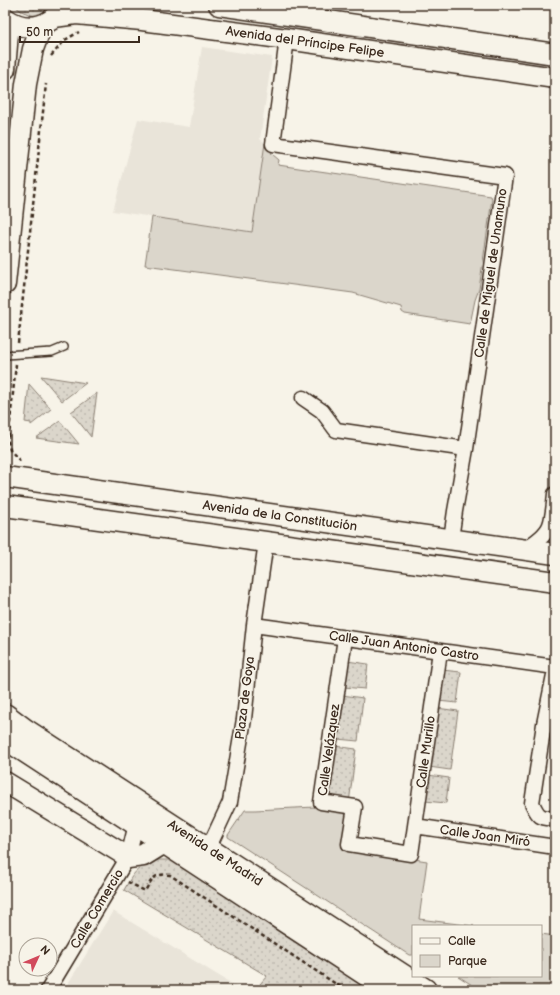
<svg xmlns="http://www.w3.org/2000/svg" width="560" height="995" viewBox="0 0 560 995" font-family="'Balsamiq Sans',sans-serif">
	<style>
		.built { fill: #e9e4d9 }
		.grass { fill: url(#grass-dots); stroke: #8b8074 }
		.park { fill: #dbd6cb; stroke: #8b8074 }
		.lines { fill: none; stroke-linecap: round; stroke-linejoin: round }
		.lane-casing { stroke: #3b2a1e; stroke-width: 10 }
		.street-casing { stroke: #3b2a1e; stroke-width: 17 }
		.secondary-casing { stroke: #3b2a1e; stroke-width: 23 }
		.primary-casing { stroke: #3b2a1e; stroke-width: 25 }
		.path { stroke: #3b2a1e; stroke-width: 2.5; stroke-dasharray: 4 3; stroke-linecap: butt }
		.lane { stroke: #f7f3e8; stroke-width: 7 }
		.street { stroke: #f7f3e8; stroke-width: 14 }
		.secondary { stroke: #f7f3e8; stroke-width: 20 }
		.primary { stroke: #f7f3e8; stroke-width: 22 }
		.labels { text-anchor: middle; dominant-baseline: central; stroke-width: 3; stroke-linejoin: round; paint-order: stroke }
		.street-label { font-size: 13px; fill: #3b2a1e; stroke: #f7f3e8 }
	</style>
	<defs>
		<pattern id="grass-dots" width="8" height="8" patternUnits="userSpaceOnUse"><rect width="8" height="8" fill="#dbd6cb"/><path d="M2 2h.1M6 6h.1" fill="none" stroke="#bdb8ae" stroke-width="1.8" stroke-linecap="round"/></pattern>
	</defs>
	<rect width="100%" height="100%" fill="#f7f3e8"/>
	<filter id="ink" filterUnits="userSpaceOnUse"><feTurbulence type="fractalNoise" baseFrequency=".025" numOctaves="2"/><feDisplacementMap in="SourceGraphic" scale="8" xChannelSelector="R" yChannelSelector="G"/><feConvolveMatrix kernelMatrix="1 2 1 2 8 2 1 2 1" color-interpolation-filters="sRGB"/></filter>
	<g filter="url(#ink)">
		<path class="built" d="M202,47L272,57L260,139L265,143L252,232L113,211L138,119L189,127Z
			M113,911L242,990H64Z"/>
		<path class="grass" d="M14,5H54L53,8L39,16L31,15L21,11Z
			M41,376L86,383L62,401Z
			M29,384L51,409L31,425V423L25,422Z
			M97,393L91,437L71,412Z
			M60,421L79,444L36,438Z
			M347,661L368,664L365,689L344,687Z
			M442,670L461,672L457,703L438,701Z
			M342,695L363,698L358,741L337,739Z
			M437,708L458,711L450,770L429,767Z
			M335,746L356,749L349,803L328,800Z
			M428,775L449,778L446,803L425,801Z
			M156,860H168L179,863L373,990H270L260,984L267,976L124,890C134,872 136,868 156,860Z"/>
		<path class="park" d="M265,143L267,144L272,154L279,160L278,165L491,196L492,199L479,289L475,300L470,324L405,314L402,312L401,307L353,293L145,265L152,217L252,232Z
			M315,807L347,811L343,848L427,861L419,919L474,926H413V955H409L228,837V835L245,810H255Z
			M541,934L555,936V990H480L458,976H541Z"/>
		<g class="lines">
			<g class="lane-casing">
				<path id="lane" d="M5,355L52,352L64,347"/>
			</g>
			<g class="street-casing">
				<path id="street" d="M287,39L273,144L505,176L466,449L455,511L451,539
					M303,398L322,411L336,430L466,449
					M523,550C533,544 546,536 550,525C553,517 554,502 555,494
					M254,625L555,667
					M345,638L321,802L355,807L349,844L411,854L440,651
					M555,670L544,724L532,803C538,816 540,819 555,818
					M415,826L555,847
					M208,849L230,802L244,719L254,625L266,542
					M48,990L128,857L136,824"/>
			</g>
			<g class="secondary-casing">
				<path id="secondary" d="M219,5L555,54
					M54,17L76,14L142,20L287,39L555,78
					M5,18C19,28 36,30 51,20
					M5,69L9,21
					M5,284L26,84L33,49L42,25
					M5,477L555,554
					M5,506L555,582
					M5,782L128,857"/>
			</g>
			<g class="primary-casing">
				<path id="primary" d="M5,715L25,730L425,990
					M5,738L390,990
					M128,857L143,855L164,842"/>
			</g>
			<path class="path" d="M51,56L65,40L79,32
				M18,343L46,84
				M16,364L8,441L10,450L20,461
				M128,882L145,891C152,879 154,873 170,875L345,990"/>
			<use href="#lane" class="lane"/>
			<use href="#street" class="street"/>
			<use href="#secondary" class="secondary"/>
			<use href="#primary" class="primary"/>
		</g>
	</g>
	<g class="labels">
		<g class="street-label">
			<text transform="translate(305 42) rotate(8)">Avenida del Príncipe Felipe</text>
			<text transform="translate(491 273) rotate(-82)">Calle de Miguel de Unamuno</text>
			<text transform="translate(280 516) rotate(8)">Avenida de la Constitución</text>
			<text transform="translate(404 646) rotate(8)">Calle Juan Antonio Castro</text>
			<text transform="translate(245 698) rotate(-83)">Plaza de Goya</text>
			<text transform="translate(329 750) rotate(-82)">Calle Velázquez</text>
			<text transform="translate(426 752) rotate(-82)">Calle Murillo</text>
			<text transform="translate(485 836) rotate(8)">Calle Joan Miró</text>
			<text transform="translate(215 853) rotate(33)">Avenida de Madrid</text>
			<text transform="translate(97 909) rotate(-59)">Calle Comercio</text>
		</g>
	</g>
	<rect width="560" height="995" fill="none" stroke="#f7f3e8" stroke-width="20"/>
	<rect x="10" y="10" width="540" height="975" fill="none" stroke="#3b2a1e" stroke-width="1.5" filter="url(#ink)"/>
	<rect x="412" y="925" width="130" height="52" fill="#f7f3e8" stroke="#aca397"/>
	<rect x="420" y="938" width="20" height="6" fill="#f7f3e8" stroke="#aca397"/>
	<text x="448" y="945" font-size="12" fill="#3b2a1e">Calle</text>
	<rect x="420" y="955" width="20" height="12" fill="#dbd6cb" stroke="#aca397"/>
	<text x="448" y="965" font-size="12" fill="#3b2a1e">Parque</text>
	<g transform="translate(38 957) rotate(46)"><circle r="19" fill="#f7f3e8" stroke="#aca397"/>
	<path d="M0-3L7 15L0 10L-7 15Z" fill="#d1495b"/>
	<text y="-6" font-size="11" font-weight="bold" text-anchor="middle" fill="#3b2a1e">N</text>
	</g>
	<path d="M20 36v6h119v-6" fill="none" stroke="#3b2a1e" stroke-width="2"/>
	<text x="26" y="36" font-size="12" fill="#3b2a1e" stroke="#f7f3e8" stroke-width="3" paint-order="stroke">50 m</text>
</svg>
